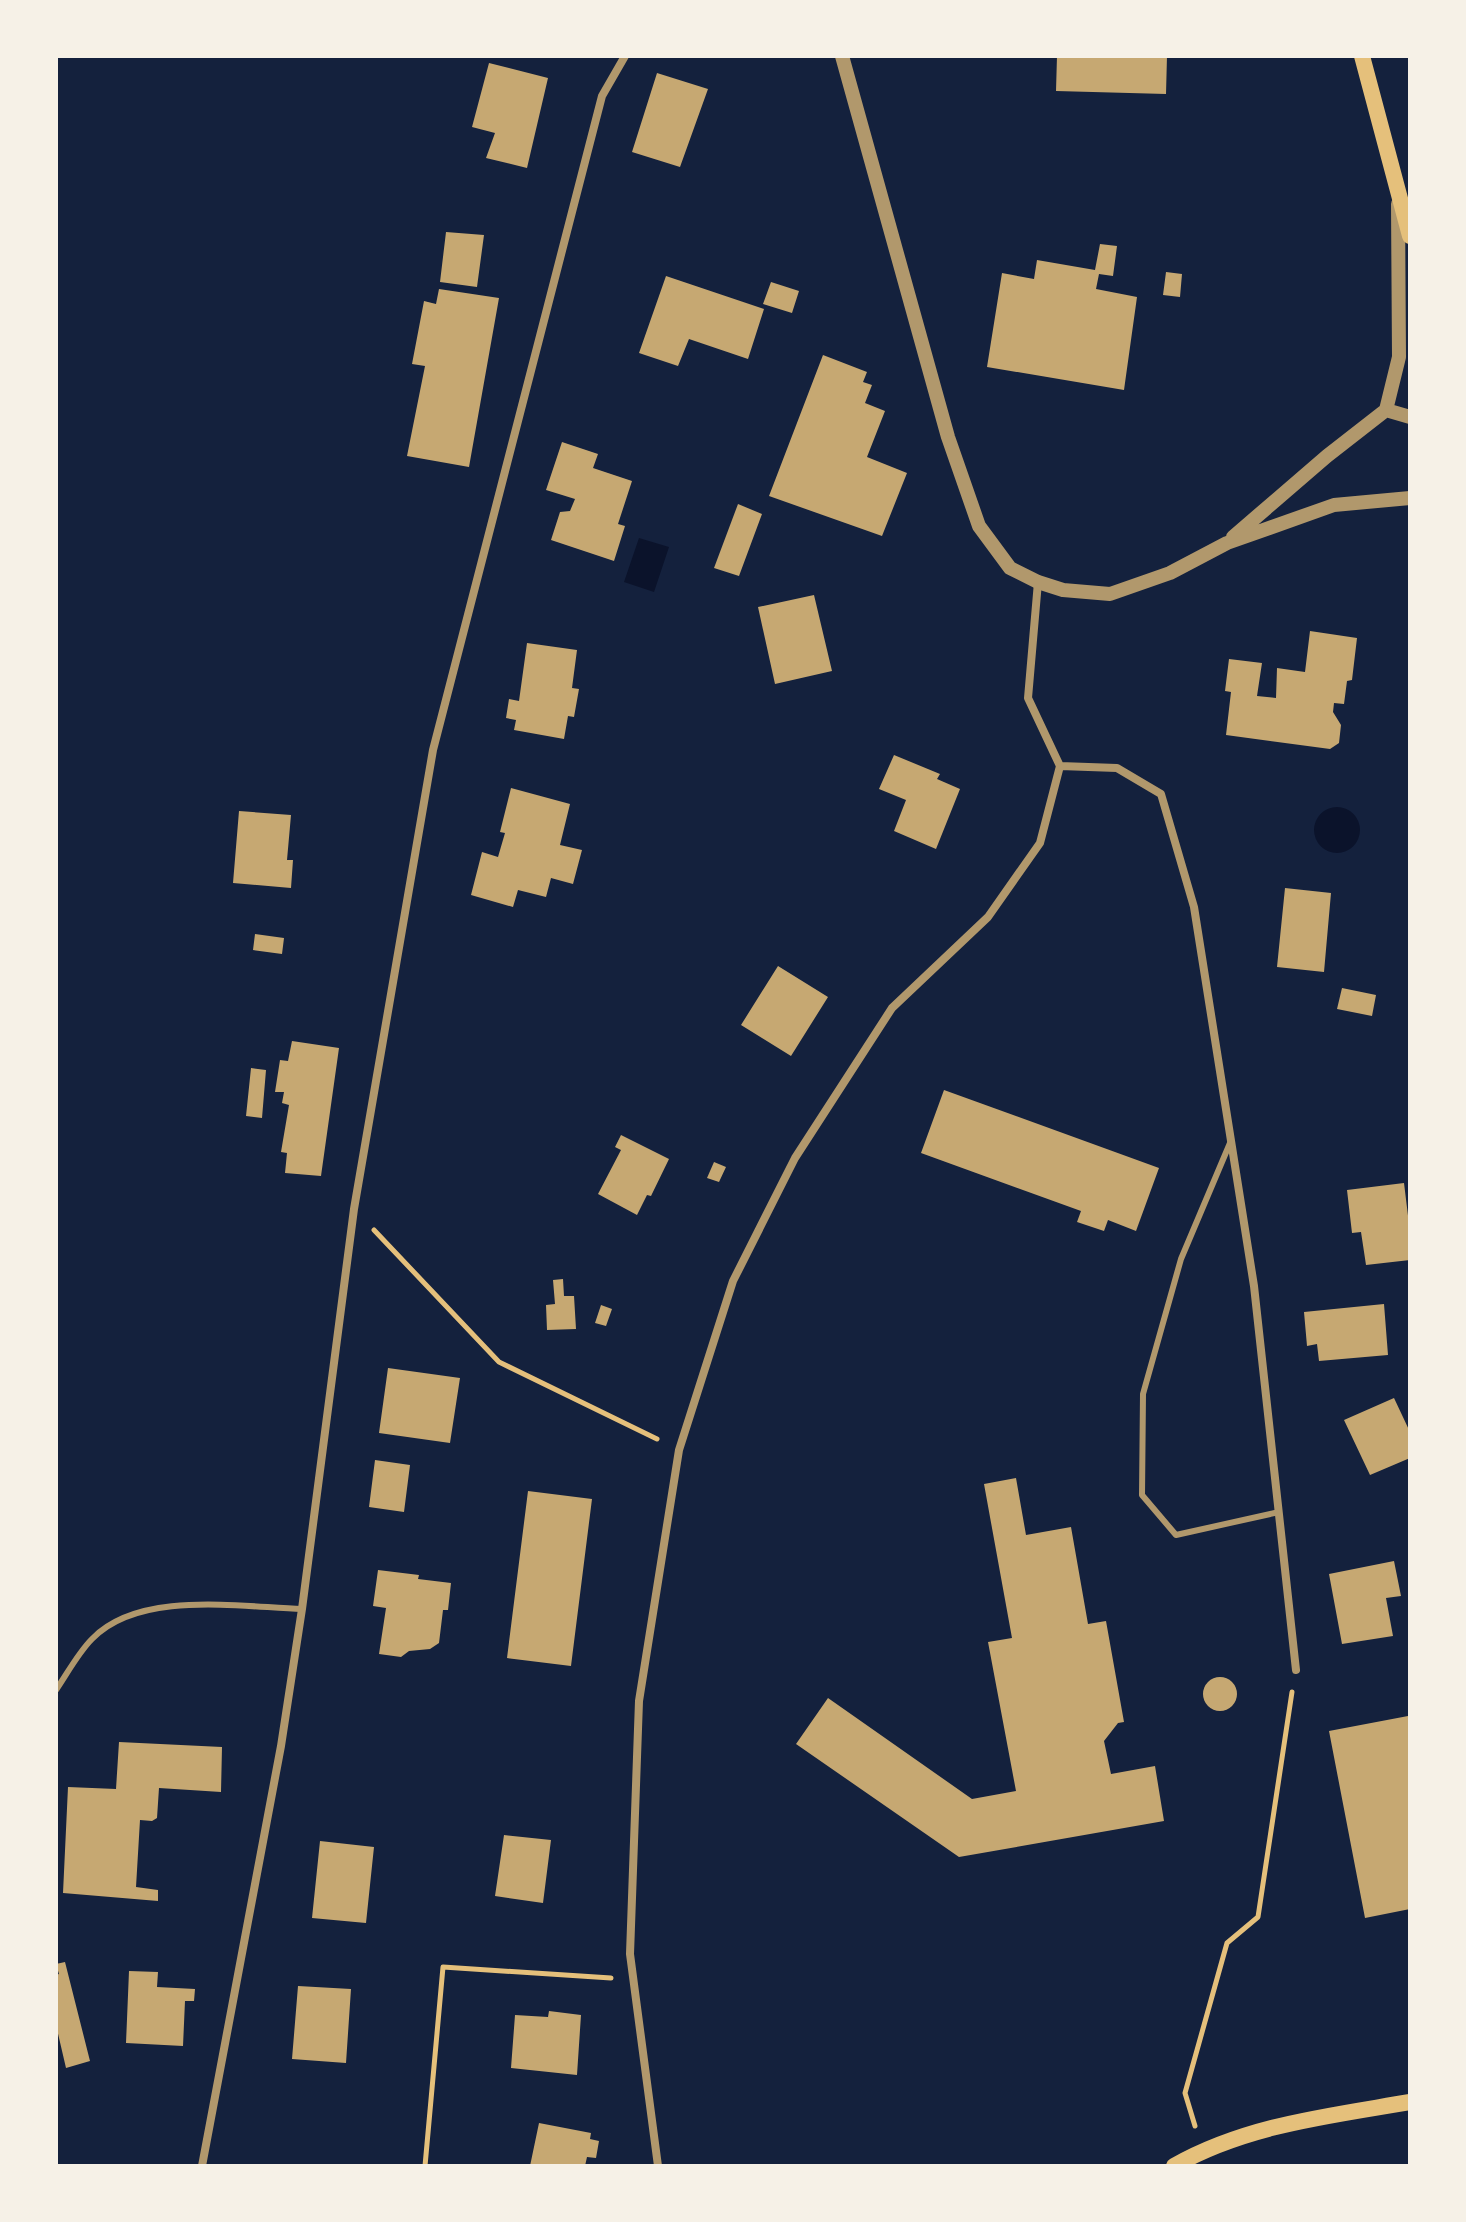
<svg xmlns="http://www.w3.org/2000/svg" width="1466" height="2222" viewBox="0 0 1466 2222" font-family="'Public Sans',sans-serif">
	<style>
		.water { fill: #0b132b }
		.building { fill: #c6a872 }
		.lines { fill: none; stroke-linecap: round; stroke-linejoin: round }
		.path { stroke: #e5c07b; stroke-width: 5 }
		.service { stroke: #b1986c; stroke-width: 6 }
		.minor { stroke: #b1986c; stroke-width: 8 }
		.tertiary { stroke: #b1986c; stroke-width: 14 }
		.secondary { stroke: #e5c07b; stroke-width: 16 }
	</style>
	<rect width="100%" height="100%" fill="#14213d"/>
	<path class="water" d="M639,538L669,547L654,592L624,582Z
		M1314 830a23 23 0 1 1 46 0a23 23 0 1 1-46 0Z"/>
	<path class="building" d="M1057,56H1167L1166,94L1056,91Z
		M489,63L548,78L527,168L486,158L495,133L472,127Z
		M657,73L708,89L680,167L632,152Z
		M446,232L484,235L477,287L440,282Z
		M1100,244L1117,246L1113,276L1099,274L1096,289L1137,297L1124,390L987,367L1002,273L1034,279L1037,260L1095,270Z
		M1166,272L1182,274L1180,297L1163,295Z
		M666,276L764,309L748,359L689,339L678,366L639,353Z
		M771,282L799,291L792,313L763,304Z
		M439,289L499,298L469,467L407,456L425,366L412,364L424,301L436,304Z
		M823,355L867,372L863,382L872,385L865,403L885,411L867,457L907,473L882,536L769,496Z
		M562,442L598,454L593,468L632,481L618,524L625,526L614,561L551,540L560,512L570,511L575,499L546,490Z
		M738,504L762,514L739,576L714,568Z
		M814,595L832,671L775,684L758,607Z
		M1310,631L1357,638L1352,680L1347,681L1344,704L1334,703L1333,712L1341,725L1339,743L1330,749L1226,735L1231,692L1225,691L1229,659L1262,663L1257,696L1276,698L1277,668L1305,672Z
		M527,643L577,650L572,688L579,689L574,717L568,716L564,739L514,730L516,720L506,718L509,699L519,701Z
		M894,755L940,774L937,779L960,789L936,849L894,831L906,800L879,789Z
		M511,788L570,804L560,845L582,850L573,884L551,878L546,897L518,890L513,907L471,895L482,852L498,857L505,833L500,832Z
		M239,811L291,815L287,860H293L291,888L233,883Z
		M1285,888L1331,893L1324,972L1277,967Z
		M255,934L284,938L282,954L253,950Z
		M778,966L828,997L791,1056L741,1025Z
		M1342,988L1376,995L1372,1016L1337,1009Z
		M292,1041L339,1048L321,1176L285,1173L287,1153L281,1152L289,1105L282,1103L284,1092H275L280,1060L288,1061Z
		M251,1068L266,1070L262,1118L246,1116Z
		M944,1090L1159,1168L1136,1231L1108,1220L1104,1231L1077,1222L1081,1211L921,1153Z
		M621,1135L669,1159L651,1196L647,1195L637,1215L598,1194L621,1150L615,1147Z
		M714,1162L726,1167L719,1182L707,1178Z
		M1404,1183L1410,1232V1260L1366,1265L1361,1232L1352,1233L1347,1190Z
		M563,1279L564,1296H574L576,1329L547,1330L546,1305L555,1304L553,1280Z
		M1384,1304L1388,1355L1319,1361L1317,1344L1307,1346L1304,1312Z
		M601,1305L612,1309L606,1326L595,1323Z
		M388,1368L460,1378L450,1443L379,1433Z
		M1394,1398L1410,1432V1458L1370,1475L1344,1420Z
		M375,1460L410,1465L404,1512L369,1507Z
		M1016,1478L1026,1535L1071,1527L1088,1624L1106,1621L1124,1722L1118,1723L1104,1741L1111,1774L1155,1766L1164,1821L959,1857L796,1744L828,1698L972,1799L1016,1791L988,1642L1012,1638L984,1484Z
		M528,1491L592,1499L571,1666L507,1658Z
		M1394,1561L1401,1596L1386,1598L1393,1636L1342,1644L1329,1574Z
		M378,1570L419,1575L418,1579L451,1583L448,1610H443L439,1643L430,1649L409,1651L401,1657L379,1654L386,1608L373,1606Z
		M1203 1694a17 17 0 1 1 34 0a17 17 0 1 1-34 0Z
		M1408,1716L1410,1909L1365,1918L1329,1731Z
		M119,1742L222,1747L221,1792L159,1788L157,1818L152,1821L140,1820L136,1887L158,1890V1901L63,1893L68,1787L116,1789Z
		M504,1835L551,1840L543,1903L495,1896Z
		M320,1841L374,1847L366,1923L312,1918Z
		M65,1962L90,2061L66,2068L56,2025V1975L59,1974L56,1964Z
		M129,1971L158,1972L157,1987L195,1989L194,2001H185L183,2046L126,2043Z
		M298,1986L351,1989L346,2063L292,2059Z
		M549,2011L581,2015L577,2075L511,2068L515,2015L548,2017Z
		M539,2123L591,2133L590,2139L599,2141L596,2158L587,2157L585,2166H530Z"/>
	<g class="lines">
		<path class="path" d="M374,1230L499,1362L657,1439
			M1195,2126L1185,2093L1227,1943L1258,1917L1292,1692
			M425,2166L443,1967L611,1978"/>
		<path class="service" d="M1230,1143L1181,1259L1143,1394L1142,1495L1176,1535L1279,1512
			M56,1690C67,1674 78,1653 92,1639C139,1590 239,1607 302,1609"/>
		<path class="minor" d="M1060,766L1117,768L1161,794L1194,907L1254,1286L1296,1670
			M202,2166L281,1746L302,1609L354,1209L433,750L602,96L625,56
			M658,2166L630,1954L639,1701L679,1450L733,1281L795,1158L892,1008L988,917L1040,843L1060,766L1028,698L1038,582"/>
		<path class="tertiary" d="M842,56L948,437L979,526L1010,568L1038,582L1063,590L1110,594L1170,573L1227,543L1334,505L1410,498
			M1386,410L1399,357L1398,204
			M1233,537L1327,456L1386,410L1410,417"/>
		<path class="secondary" d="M1362,56L1410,236
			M1174,2166C1246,2125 1329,2116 1410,2102"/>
	</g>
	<rect width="1466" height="2222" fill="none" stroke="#f6f1e7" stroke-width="116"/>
</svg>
